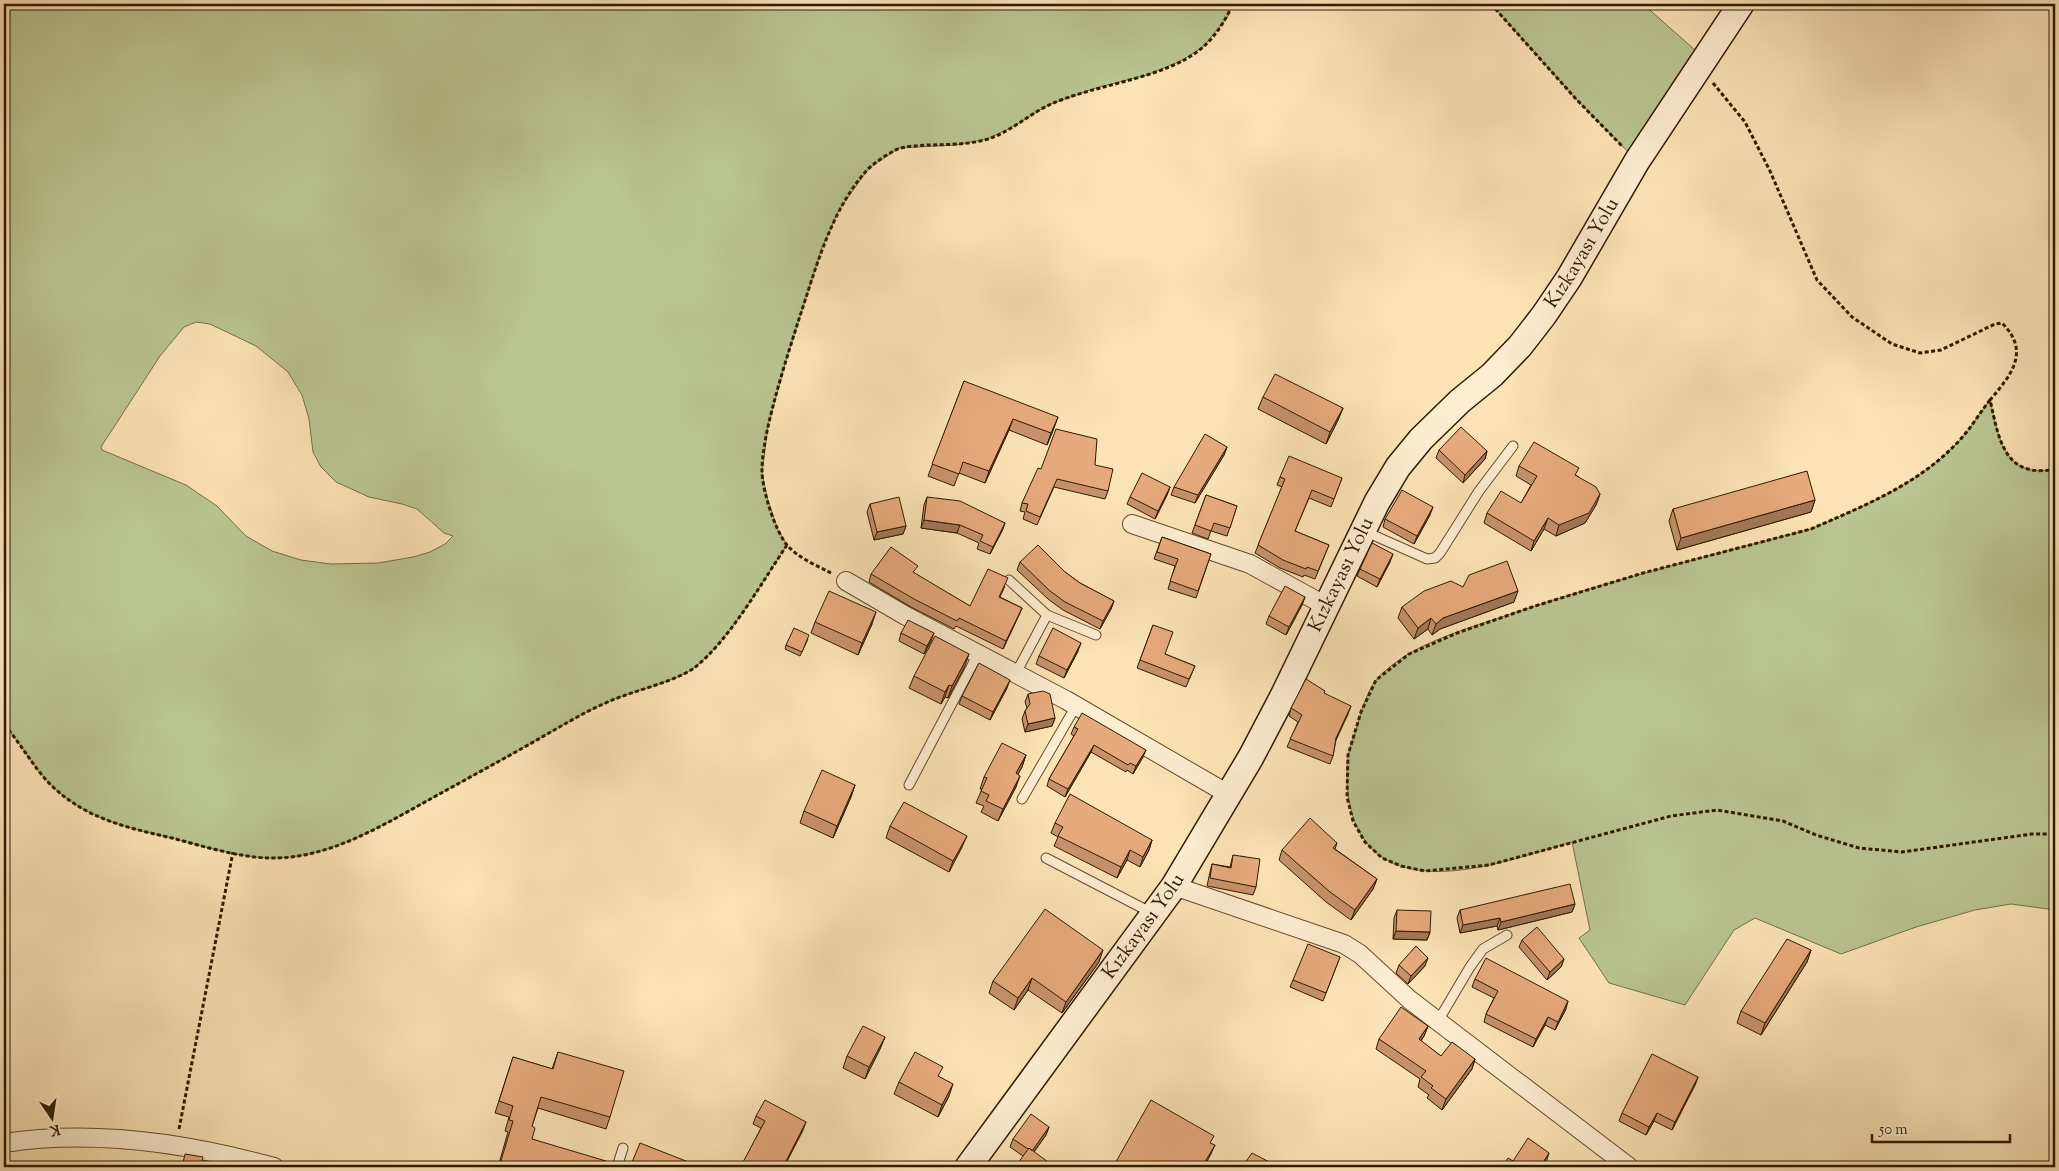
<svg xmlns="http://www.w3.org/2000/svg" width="2059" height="1171" viewBox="0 0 2059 1171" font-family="'Sorts Mill Goudy',serif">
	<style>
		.green { fill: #bac592; stroke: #746f4a; fill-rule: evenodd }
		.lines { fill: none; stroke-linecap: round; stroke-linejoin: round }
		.lane-casing { stroke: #624c2e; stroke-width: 11 }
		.street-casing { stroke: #624c2e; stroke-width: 20 }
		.secondary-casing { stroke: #2f1901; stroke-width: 28 }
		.path { stroke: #2f1901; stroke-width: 3; stroke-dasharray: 4 2.5; stroke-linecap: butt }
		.lane { stroke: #fdedd0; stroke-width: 9 }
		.street { stroke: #fdedd0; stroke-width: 18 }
		.secondary { stroke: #fdedd0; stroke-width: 25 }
		.wall { fill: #c7926b; stroke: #2f1901 }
		.shaded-wall { fill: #a27757; stroke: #2f1901 }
		.building { fill: #e7aa7c; stroke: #2f1901 }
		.labels { text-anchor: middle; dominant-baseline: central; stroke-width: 4; stroke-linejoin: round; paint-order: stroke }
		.street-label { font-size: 20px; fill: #2f1901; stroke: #fdedd0 }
	</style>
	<rect width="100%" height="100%" fill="#fce3b6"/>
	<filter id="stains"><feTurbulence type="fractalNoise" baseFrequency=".004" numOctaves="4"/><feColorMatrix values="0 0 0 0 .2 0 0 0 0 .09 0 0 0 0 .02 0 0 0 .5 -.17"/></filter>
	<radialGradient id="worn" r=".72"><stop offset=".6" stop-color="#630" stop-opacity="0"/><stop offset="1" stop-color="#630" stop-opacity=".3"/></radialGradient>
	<path class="green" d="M4,4H1233L1227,18L1203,47L1181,61L1147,75L1096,88L1048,105L1016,125L988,139L955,145L899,148L869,168L839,210L822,248L787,357L768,426L762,473L768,501L778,530L787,545C762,582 729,641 694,668C676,681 637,690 615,699C592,708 570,721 549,733C511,755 472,776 434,797C383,825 328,860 268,858C238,857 202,846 172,838C128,828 87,819 53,787C33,768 22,744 4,725ZM196,322L210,324L256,346L288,372L302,395L309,419L313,452L321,467L336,482L369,497L402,504L417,509L444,533L453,536L445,544L430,552L413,557L378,563L331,564L301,560L272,551L246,536L217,506L186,485L102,450L101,447L160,356L184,327Z
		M1491,4H1643L1704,58L1637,161L1576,99Z
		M1990,400C1996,424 2000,462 2028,469C2036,472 2047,470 2055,470V912L2048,909L2011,904L1975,910L1916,927L1841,954L1755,918L1734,930L1685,1005L1609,983L1579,938L1590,930L1572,842C1522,856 1453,883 1400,866C1354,851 1343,800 1348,756C1350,745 1355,734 1358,723C1361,711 1368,690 1376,680C1382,672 1401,658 1410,653C1441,635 1479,625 1514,613C1611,580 1711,555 1811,529C1861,507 1915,486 1954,446C1968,433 1978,415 1990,400Z"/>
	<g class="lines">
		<g class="lane-casing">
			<path id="lane" d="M1364,531L1427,559L1435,558L1440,553L1479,491L1513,446
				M1009,580L1047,615L1096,635
				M1016,673L1047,615
				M909,785L978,654
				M1022,799L1076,706
				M1046,858L1152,913
				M1438,1021L1470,967L1483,949L1507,935
				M617,1167L623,1148"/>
		</g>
		<g class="street-casing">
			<path id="street" d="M1132,524L1250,564L1326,606
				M846,581L906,616L1066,700L1228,794
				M1174,886L1344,944L1360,954L1410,1000L1629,1167
				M4,1143C93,1129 187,1143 274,1167"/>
		</g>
		<g class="secondary-casing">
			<g id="secondary">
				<path id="s1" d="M968,1167L1174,886L1251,757L1283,696L1377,502L1398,467L1421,439L1460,401L1492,375L1520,346L1544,315L1569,278L1637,161L1741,4"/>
			</g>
		</g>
		<path class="path" d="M1491,4L1576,99L1622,146
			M1713,83L1745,122L1770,171L1817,280L1852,317L1892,344L1920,353L1941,350L1995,324L2002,323C2031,352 2011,375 1990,400C1996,424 2000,462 2028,469C2036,472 2047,470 2055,470
			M1990,400C1978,415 1968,433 1954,446C1915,486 1861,507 1811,529L1643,573L1535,606L1457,633L1409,654L1376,680L1361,712L1348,755L1347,797L1353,821L1365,842L1382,858L1401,866L1425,871L1489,865L1671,816L1717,810L1783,821L1816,835L1859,848L1902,852L2032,834H2055
			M831,573C816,565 798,558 787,545C775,531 762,489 762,471C762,459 764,448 766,436C774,397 787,357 799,319C816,268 831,209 868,169C873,164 894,149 901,148C929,142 958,148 988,139C1010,132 1028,115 1049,105C1094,84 1167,79 1203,47C1216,36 1226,19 1233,4
			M4,725C22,744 33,768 53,787C87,819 128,828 172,838C202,846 238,857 268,858C328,860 383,825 434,797C472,776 511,755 549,733C570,721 592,708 615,699C637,690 676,681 694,668C729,641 762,582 787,545
			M179,1129L233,852"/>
		<use href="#lane" class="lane"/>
		<use href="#street" class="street"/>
		<use href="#secondary" class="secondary"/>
	</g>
	<path class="wall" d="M964,381L1054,428L1047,445L1009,430L985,483L959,473L954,486L928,476Z
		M1263,397L1343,408L1338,420L1326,444L1258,409Z
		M1227,447L1224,455L1195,503L1171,495L1174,487Z
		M1439,450L1487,451L1485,459L1463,483L1436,458Z
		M1095,465L1108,491L1105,499L1054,487L1037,525L1023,519L1025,512L1020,511L1022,503L1041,469Z
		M1519,466L1576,475L1600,494L1596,505L1585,523L1556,536L1544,529L1531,551L1484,523L1487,513L1521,503L1531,485L1516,476Z
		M1280,477L1342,478L1331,507L1309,498L1295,531L1329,545L1315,579L1304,575L1303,577L1280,568L1255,553L1282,487L1277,485Z
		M1170,487L1167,495L1155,519L1127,504L1130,497Z
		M1206,495L1237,506L1227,536L1211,531L1208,539L1192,533Z
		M927,497L1005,523L1002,531L990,554L977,549L979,543L957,533L921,528L924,505Z
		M1815,500L1811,512L1677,550L1669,521L1673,509Z
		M870,504L906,526L903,534L874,540L867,512Z
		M1430,515L1414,544L1383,527L1385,519Z
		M1162,537L1211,554L1196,598L1168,589L1175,566L1154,559Z
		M1020,562L1065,572L1080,583L1114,601L1111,609L1100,629L1063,610L1048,599L1017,570Z
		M1390,562L1377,587L1357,576L1360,569Z
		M871,574H915L970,606L1005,586L1000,597L1022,608L1019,615L1003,649L956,626L954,629L911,607L869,582Z
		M1463,587L1514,602L1440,629L1432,635L1428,629L1414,639L1398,618L1402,607Z
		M1305,597L1302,605L1286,635L1266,624L1269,616Z
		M815,622L872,624L858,655L811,633Z
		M1153,625L1165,654L1195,666L1186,687L1137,668Z
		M901,633L931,641L924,654L899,641Z
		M808,639L800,656L785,649L786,645Z
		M1078,651L1064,678L1036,664L1039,656Z
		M965,666L948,698L945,697L941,704L909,688L914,676Z
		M1007,688L990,720L959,704L962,696Z
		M1324,693L1348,714L1336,740L1333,756L1330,764L1287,747L1298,722L1289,716L1291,708Z
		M1028,694L1055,718L1052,726L1025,732L1022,719L1025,711L1027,708L1025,702Z
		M1074,727L1143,757L1133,774L1127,770L1126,772L1091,752L1065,797L1047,786L1049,779L1074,736L1071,734Z
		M1026,755L1022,767L1018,774L1016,787L998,821L981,812L984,806L976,803L982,789H980L984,777Z
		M855,785L851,797L833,838L800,823L804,811Z
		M1055,823L1152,840L1149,850L1140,867L1127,860L1117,878L1054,846L1058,837L1051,833Z
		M890,826L962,847L949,872L886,838Z
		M1337,843L1335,849L1377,879L1373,889L1351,920L1326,902L1279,860L1282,850Z
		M1233,855L1256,887L1253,895L1207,886L1210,872L1212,864L1230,867Z
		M1575,904L1572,912L1498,930L1497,926L1460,933L1457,918L1460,910Z
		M1397,910L1430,932L1427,940L1393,939L1394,918Z
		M1522,940L1564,959L1561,967L1547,980L1519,947Z
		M1811,950L1807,962L1761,1035L1737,1023L1741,1011Z
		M1340,957L1323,1001L1290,987L1293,980Z
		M1099,962L1062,1013L1028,990L1014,1010L989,993L993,981Z
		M1399,965L1425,966L1408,984L1396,973Z
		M1475,979L1566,1009L1555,1030L1545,1025L1533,1047L1484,1022L1486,1014L1494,998L1472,987Z
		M1428,1026L1424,1036L1421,1041L1441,1056L1475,1059L1472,1069L1442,1110L1427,1098L1429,1095L1418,1087L1420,1079L1376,1049L1379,1039Z
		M885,1037L880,1049L865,1079L843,1068L847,1056Z
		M558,1052L610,1117L606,1129L538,1108L532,1126V1139L604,1167H498L508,1132L505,1131L509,1117L495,1113L513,1057L552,1069Z
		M1698,1077L1695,1085L1672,1130L1654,1121L1646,1135L1619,1121L1622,1113Z
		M899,1082L949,1096L938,1117L894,1094Z
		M756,1116L803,1130L784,1167H741L761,1128L753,1124Z
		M1049,1127L1046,1135L1034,1152L1023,1156L1010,1147L1013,1139Z"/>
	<path class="shaded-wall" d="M1343,408L1338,420L1326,444L1330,432Z
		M1058,417L1054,428L1047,445L1051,433Z
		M1013,419L1009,430L985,483L989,471Z
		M1227,447L1224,455L1195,503L1198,495Z
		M1487,451L1485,459L1463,483L1465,475Z
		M1170,487L1167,495L1155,519L1158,511Z
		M1600,494L1596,505L1585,523L1556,536L1559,525Z
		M1815,500L1811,512L1677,550L1681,538Z
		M1433,507L1430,515L1414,544L1417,536Z
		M1548,518L1544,529L1531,551L1534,541Z
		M924,520L960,525L957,533L921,528Z
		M1005,523L1002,531L990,554L993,547Z
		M906,526L903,534L874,540L877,532Z
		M1393,554L1390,562L1377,587L1380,579Z
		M1518,591L1514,602L1440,629L1432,635L1436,624L1443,618Z
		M1305,597L1302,605L1286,635L1289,627Z
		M1114,601L1111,609L1100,629L1103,621Z
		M1022,608L1019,615L1003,649L1006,641Z
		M876,612L872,624L858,655L862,643Z
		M1431,618L1428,629L1414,639L1418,628Z
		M934,633L931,641L924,654L927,646Z
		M1081,643L1078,651L1064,678L1067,670Z
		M969,654L965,666L948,698L952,686Z
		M1010,680L1007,688L990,720L993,712Z
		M949,685L945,697L941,704L945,692Z
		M1351,706L1348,714L1333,746L1336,738Z
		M1055,718L1052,726L1025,732L1028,724Z
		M1094,745L1091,752L1065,797L1068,789Z
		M1146,750L1143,757L1133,774L1136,766Z
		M1026,755L1022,767L1012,785L1016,773Z
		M1020,776L1016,787L998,821L1003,809Z
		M855,785L851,797L833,838L837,826Z
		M967,836L962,847L949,872L953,861Z
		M1152,840L1149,850L1140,867L1143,857Z
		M1130,850L1127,860L1117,878L1121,867Z
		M1377,879L1373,889L1351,920L1355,910Z
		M1575,904L1572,912L1498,930L1501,922Z
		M1500,918L1497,926L1460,933L1463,925Z
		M1396,931L1430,932L1427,940L1393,939Z
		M1103,950L1099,962L1062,1013L1066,1002Z
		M1811,950L1807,962L1761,1035L1765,1023Z
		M1428,958L1425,966L1408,984L1411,976Z
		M1564,959L1561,967L1547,980L1550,972Z
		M1032,978L1028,990L1014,1010L1018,998Z
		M1568,1001L1566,1009L1555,1030L1558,1022Z
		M1548,1017L1545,1025L1533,1047L1536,1039Z
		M1428,1026L1424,1036L1415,1049L1419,1039Z
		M885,1037L880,1049L865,1079L869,1067Z
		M1475,1059L1472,1069L1442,1110L1446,1099Z
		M1698,1077L1695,1085L1672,1130L1675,1122Z
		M953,1084L949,1096L938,1117L942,1105Z
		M1657,1113L1654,1121L1646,1135L1649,1127Z
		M806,1122L803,1130L784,1167H783Z
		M1049,1127L1046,1135L1028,1160L1031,1152Z
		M1215,1145L1210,1156L1204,1167H1202Z
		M1549,1153L1546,1163L1543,1167H1540Z"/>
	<path class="building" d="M1275,374L1343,408L1330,432L1263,397Z
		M964,381L1058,417L1051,433L1013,419L989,471L963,462L959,474L932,464Z
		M1461,427L1487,451L1465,475L1439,450Z
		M1056,429L1097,439L1095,465L1113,469L1108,491L1057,479L1040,517L1026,511L1028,504L1022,503L1038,468L1041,469Z
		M1205,434L1227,447L1198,495L1174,487Z
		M1534,442L1579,468L1575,475L1596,487L1600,494L1589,513L1559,525L1548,518L1534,541L1487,513L1501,491L1521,503L1537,476L1519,466Z
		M1289,456L1342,478L1334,499L1312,490L1295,531L1329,545L1318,571L1307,567L1306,569L1283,560L1258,545L1285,479L1280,477Z
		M1807,471L1815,500L1681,538L1673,509Z
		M1142,473L1170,487L1158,511L1130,497Z
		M1402,490L1433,507L1417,536L1385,519Z
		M1206,495L1237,506L1230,528L1214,523L1211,531L1195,525Z
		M899,497L906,526L877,532L870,504Z
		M927,497L960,501L1005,523L993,547L980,541L983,535L960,525L924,520Z
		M1162,537L1211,554L1198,591L1170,581L1178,559L1157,552Z
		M1372,543L1393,554L1380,579L1360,569Z
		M1038,545L1065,572L1080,583L1114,601L1103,621L1065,602L1050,591L1020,562Z
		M891,547L918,566L913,572L970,606L988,569L1008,578L999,597L1022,608L1006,641L959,618L957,621L914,599L871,574Z
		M1507,561L1518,591L1443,618L1436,624L1431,618L1418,628L1402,607L1424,591L1451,581L1463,587L1469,575Z
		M1285,586L1305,597L1289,627L1269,616Z
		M829,591L876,612L862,643L815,622Z
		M908,620L934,633L927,646L901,633Z
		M1153,625L1173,632L1165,654L1195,666L1189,679L1140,660Z
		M794,628L809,635L802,652L786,645Z
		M1053,628L1081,643L1067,670L1039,656Z
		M935,636L969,654L952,686L949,685L945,692L914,676Z
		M979,663L1010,680L993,712L962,696Z
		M1306,679L1325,691L1324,693L1351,706L1336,738L1333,756L1290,739L1302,715L1291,708Z
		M1043,691L1050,694L1055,718L1028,724L1025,711L1030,704L1028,694Z
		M1082,713L1146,750L1136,766L1130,763L1128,765L1094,745L1068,789L1049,779L1078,729L1074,727Z
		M1002,743L1026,755L1016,773L1020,776L1003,809L986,801L989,795L981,791L987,778L984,777Z
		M822,770L855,785L837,826L804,811Z
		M1070,794L1152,840L1143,857L1130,850L1121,867L1058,836L1063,827L1055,823Z
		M904,802L967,836L953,861L890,826Z
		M1310,818L1337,843L1333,848L1377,879L1355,910L1330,892L1282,850Z
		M1233,855L1260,859L1256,887L1210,878L1212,864L1231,868Z
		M1570,884L1575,904L1501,922L1500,918L1463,925L1460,910Z
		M1045,909L1103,950L1066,1002L1032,978L1018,998L993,981Z
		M1397,910L1431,911L1430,932L1396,931Z
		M1537,927L1564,959L1550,972L1522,940Z
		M1787,939L1811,950L1765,1023L1741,1011Z
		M1308,944L1340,957L1326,993L1293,980Z
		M1416,946L1428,958L1411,976L1399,965Z
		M1486,958L1568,1001L1558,1022L1548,1017L1536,1039L1486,1014L1498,991L1475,979Z
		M1401,1007L1428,1026L1419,1039L1441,1056L1452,1042L1475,1059L1446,1099L1431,1088L1433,1086L1421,1077L1426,1071L1379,1039Z
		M863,1026L885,1037L869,1067L847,1056Z
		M558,1052L624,1071L610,1117L541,1097L532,1126L535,1128L532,1139L606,1161L604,1167H511L500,1164L513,1121L509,1120L513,1106L499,1101L513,1057L553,1069Z
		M915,1052L943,1067L938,1076L953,1084L942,1105L899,1082Z
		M1652,1054L1698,1077L1675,1122L1657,1113L1649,1127L1622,1113Z
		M765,1100L806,1122L783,1167H748L742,1164L765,1121L756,1116Z
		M1151,1100L1214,1136L1210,1143L1215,1145L1202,1167H1113Z
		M1031,1114L1049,1127L1032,1151L1029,1148L1028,1149L1013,1139Z
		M1528,1138L1549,1153L1540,1167H1502L1508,1158L1513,1161Z
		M640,1143L691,1163L689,1167H630Z
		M1029,1148L1055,1167H1015Z
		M1252,1153L1277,1166L1276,1167H1242Z
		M185,1154L203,1157L201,1167H182Z"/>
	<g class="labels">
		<g class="street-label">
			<text stroke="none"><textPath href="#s1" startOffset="1108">Kızkayası Yolu</textPath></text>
			<text stroke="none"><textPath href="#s1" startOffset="702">Kızkayası Yolu</textPath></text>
			<text stroke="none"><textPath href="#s1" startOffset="298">Kızkayası Yolu</textPath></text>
		</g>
	</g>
	<rect width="2059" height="1171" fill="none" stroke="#fce3b6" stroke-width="20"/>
	<rect x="5" y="5" width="2049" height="1161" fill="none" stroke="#2f1901" stroke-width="2.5"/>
	<rect x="10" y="10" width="2039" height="1151" fill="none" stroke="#2f1901"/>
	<g transform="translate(52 1118) rotate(167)" stroke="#fdedd0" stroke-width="4" paint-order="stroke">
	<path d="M0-4L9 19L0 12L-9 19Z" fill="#2f1901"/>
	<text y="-8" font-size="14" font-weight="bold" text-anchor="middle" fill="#2f1901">K</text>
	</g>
	<path d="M1872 1134v8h138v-8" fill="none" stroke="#2f1901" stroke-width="2.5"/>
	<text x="1879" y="1134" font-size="15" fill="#2f1901" stroke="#fdedd0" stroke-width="4" paint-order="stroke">50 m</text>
	<rect width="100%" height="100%" filter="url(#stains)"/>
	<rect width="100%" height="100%" fill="url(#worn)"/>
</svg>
